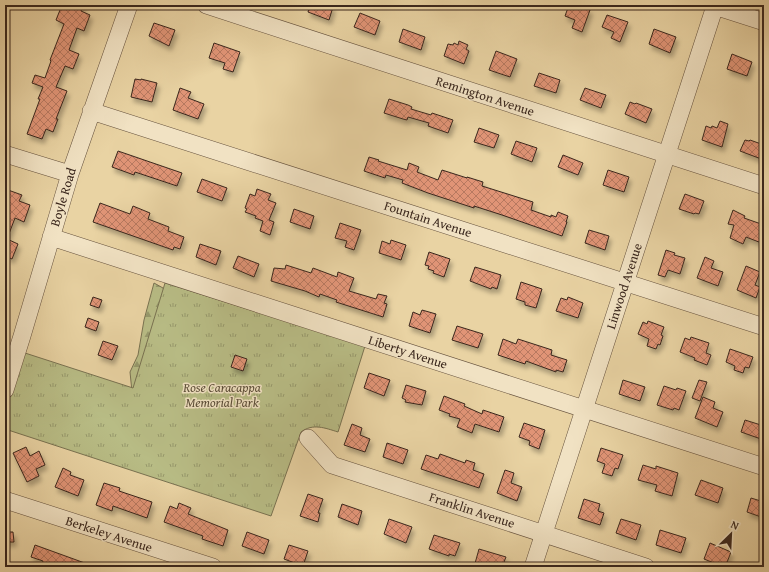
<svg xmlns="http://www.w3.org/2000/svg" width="769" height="572" viewBox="0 0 769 572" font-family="'Gentium Book Plus',serif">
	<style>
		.forest { fill: url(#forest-firs); stroke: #797251 }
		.park { fill: url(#park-tufts); stroke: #797251 }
		.building { fill: url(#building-cross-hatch); stroke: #3a271d; filter: url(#shadow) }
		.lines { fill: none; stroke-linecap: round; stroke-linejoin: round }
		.minor-casing { stroke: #66523e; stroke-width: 18 }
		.minor { stroke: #f1e2c3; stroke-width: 17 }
		.labels { text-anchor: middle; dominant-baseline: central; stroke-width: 3; stroke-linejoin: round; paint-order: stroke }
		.street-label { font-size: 13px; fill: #3a271d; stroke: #f1e2c3 }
		.park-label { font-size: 13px; font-style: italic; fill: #5a4c37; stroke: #f1e2c3 }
	</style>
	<defs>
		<pattern id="forest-firs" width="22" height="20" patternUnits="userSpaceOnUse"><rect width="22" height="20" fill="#b8bc85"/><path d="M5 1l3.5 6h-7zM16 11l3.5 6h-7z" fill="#97996c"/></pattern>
		<pattern id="park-tufts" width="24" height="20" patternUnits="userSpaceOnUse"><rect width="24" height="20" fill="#b8bc85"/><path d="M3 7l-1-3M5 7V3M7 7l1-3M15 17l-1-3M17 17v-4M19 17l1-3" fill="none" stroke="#97996c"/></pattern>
		<pattern id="building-cross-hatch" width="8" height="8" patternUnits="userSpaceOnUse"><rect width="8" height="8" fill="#e09476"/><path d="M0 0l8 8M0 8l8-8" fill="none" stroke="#b77960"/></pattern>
		<filter id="shadow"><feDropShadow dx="2.5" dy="4.5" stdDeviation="2" flood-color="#0004"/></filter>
	</defs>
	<rect width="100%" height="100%" fill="#e9d3a3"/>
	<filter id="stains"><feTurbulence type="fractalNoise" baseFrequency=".005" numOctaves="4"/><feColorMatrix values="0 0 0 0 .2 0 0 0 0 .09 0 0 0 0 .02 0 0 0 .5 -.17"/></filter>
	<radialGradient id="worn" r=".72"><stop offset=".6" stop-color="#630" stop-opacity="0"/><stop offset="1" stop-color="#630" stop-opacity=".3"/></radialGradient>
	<path class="forest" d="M154,283L163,288L168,296L132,392L130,372L138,355L144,320Z"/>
	<path class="park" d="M165,283L365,346L338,432C325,428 313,423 301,432L271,516L5,429V409L25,353L133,388Z"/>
	<path class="building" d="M62,5H83L81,11L90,15L84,31L77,28L69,50L79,54L73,69L65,66L56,87L67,91L56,119H58L53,132L46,129L42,139L27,134L40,99H38L43,87L32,83L35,75L45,78L51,61L50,60L64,24L56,20Z
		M310,5H327L333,7L329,20L308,12Z
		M569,5H577L590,10L582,32L572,28L575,20L565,16Z
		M360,13L380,21L375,35L354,27Z
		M607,15L628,22L620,42L611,38L614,32L602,27Z
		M154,23L175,30L169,46L149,36Z
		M403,29L425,37L421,50L399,42Z
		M654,29L676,37L670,53L649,44Z
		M459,41L468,45L466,49L469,51L464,64L444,56L448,44L453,45L454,43L458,45Z
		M214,43L240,52L233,72L223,69L225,63L209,58Z
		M496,51L517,59L510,77L489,70Z
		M732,54L752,62L747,76L727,69Z
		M539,73L560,80L556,93L534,86Z
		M135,79L141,80V79L157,83L152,102L131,97Z
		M180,88L191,92L188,98L204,104L198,119L173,110Z
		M585,88L606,95L601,108L580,100Z
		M389,99L408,105L412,107L411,109L431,115L432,113L453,120L448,133L428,126L429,123L408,117L407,120L403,119L384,113Z
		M630,102L635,104L636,103L652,109L646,123L625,114Z
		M720,121L728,124L722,147L702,140L706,126L711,128L712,126L717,128Z
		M479,128L499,135L494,148L474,142Z
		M745,140L749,141L750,140L764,145V160L740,151Z
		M516,141L537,148L532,162L511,154Z
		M118,151L182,173L177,186L135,172L134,175L112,167Z
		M563,155L583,163L578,175L558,167Z
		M369,157L379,160L378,161L407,170L409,163L419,167L417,172L438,180L442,170L467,178V177L483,182L482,186L533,202L531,210L551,217V215L556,217L558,212L568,216L566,222H567L562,236L502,215L474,206V208L428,193L402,183L403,180L386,175L385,178L364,171Z
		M608,170L629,177L624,192L603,185Z
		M202,179L227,188L222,201L197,192Z
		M257,189L271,194L268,200L276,203L269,220L274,222L270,235L260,231L263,221L255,218L256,216L245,212L247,209L245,208L250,194L255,196Z
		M8,190L22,195L19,201L30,205L24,222L15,218L7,239L18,244L12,259L5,256V199Z
		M685,194L704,201L699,214L695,213L694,214L679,209Z
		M100,203L130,214L133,206L150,213L148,219L169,227L168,231L184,237L180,249L174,247L173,250L93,222Z
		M294,209L314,216L310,229L290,222Z
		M733,210L745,216L744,218L764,225V244L746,237L743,244L730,238L734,225L728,224Z
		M340,223L361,230L354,250L345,247L347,241L335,238Z
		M589,230L609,236L605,250L585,243Z
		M391,240L406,245L401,260L379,253L382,241L390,244Z
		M200,244L221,251L216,265L196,257Z
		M666,250L675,253L674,255L685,258L680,274L668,270L665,277L658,275Z
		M429,252L450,259L444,277L433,273L434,271L428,269L429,266L425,265Z
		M238,256L259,264L254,277L233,268Z
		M705,257L714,261L711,268L723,272L718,286L697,278Z
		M286,265L311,273L313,268L337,277L338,272L354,278L349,291L376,299L378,294L387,296L384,303L387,304L383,317L336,302L337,300L320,294L319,297L305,291L271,281L274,268L285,269Z
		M746,266L760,272L755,285L760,287L756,298L737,290Z
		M475,267L501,275L497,289L492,287L491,289L470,281Z
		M521,282L542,289L536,308L525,305V302L516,299Z
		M93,297L102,300L99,308L90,305Z
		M568,297L583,303L578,318L556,311L561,298L567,300Z
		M422,310L436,314L430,333L409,326L413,312L420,315Z
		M88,318L99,322L96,331L85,327Z
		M648,321L664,327L661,335L663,336L660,345L658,344L656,349L647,346L649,339L638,334L643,322L647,324Z
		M457,326L483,334L478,348L452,340Z
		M691,337L709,343L706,353L711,355L707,365L694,360L695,358L680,352L685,338L690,340Z
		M503,339L516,344L518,339L552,350L551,355L567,360L563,372L556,370V372L526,361L525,364L498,355Z
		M103,341L118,346L112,360L98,355Z
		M730,349L753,357L749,368L745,367L743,373L734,370L735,366L726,362Z
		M235,355L247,359L243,371L231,367Z
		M369,373L390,380L384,396L364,388Z
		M623,380L645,387L640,401L619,394Z
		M699,380L707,382L700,401L692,398Z
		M406,385L426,391L422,405L405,402L406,400L402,398Z
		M664,386L676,390L677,388L686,391L679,410L674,408L673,410L657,405Z
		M444,396L465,404L464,406L482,414L483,410L504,417L499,432L475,424L472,433L457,427L460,419L449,416L450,414L439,410Z
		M703,397L715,402L713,408L723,412L717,427L695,418Z
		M745,420L764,426V431L761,439L741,432Z
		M524,423L545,430L539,449L529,445L530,441L519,437Z
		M352,424L362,428L360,435L370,439L365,452L344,445Z
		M387,443L408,450L403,464L383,457Z
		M26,447L30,456L39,451L45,465L36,469L39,476L27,482L13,453Z
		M601,448L623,455L618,469L615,468L612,476L602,473L605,464L597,461Z
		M440,454L465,463L466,460L475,463L473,470L484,474L479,488L421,469L426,455L438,459Z
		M643,465L656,469V466L678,473L672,496L655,491L657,485L638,480Z
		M63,468L71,472L70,475L84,480L78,496L55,487Z
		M505,470L514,473L511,483L522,487L517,501L497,493Z
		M701,480L723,488L718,503L695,495Z
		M104,483L120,488L119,491L152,502L147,518L113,506L112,511L96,505Z
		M308,494L323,499L318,513H320L318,522L300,516Z
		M751,498L764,502V518L747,512Z
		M584,499L600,504L598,511L604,513L600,525L578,518Z
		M179,503L191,508L188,514L228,530L223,546L202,539L203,536L164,522L170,506L177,509Z
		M342,504L362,511L358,525L338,517Z
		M389,519L412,527L406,543L384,534Z
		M621,519L641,525L636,540L616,533Z
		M660,530L686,538L681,553L656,545Z
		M5,532H13L14,542H5Z
		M247,532L269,540L264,554L242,546Z
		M434,535L460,543L455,556L449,554V556L429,549Z
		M710,543L731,552L726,565L720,563L719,565L704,559Z
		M35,545L93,566V567H41L43,561L31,557Z
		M289,545L308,551L303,566L284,559Z
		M479,549L506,557L502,567H474Z"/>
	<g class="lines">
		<g class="minor-casing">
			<path id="minor" d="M206,5L764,186
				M711,5L764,22
				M91,111L764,327
				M5,154L70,174
				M51,237L764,467
				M5,390L22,336L70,174L129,5
				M308,438L332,465L646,567
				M5,500L213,567
				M533,567L715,6"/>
		</g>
		<use href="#minor" class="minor"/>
	</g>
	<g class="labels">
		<g class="street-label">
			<text transform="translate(485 96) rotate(18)">Remington Avenue</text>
			<text transform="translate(63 197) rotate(-73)">Boyle Road</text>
			<text transform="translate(428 219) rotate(18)">Fountain Avenue</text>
			<text transform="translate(624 286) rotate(-72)">Linwood Avenue</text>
			<text transform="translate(408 352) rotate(18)">Liberty Avenue</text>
			<text transform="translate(472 510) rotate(18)">Franklin Avenue</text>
			<text transform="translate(109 534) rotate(18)">Berkeley Avenue</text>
		</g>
		<g class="park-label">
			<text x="222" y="387">Rose Caracappa<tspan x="222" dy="15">Memorial Park</tspan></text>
		</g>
	</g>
	<rect width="769" height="572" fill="none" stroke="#e9d3a3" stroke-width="20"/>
	<rect x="6" y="6" width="757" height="560" fill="none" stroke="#3a271d" stroke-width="2"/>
	<rect x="10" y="10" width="749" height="552" fill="none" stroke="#3a271d"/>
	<g transform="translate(731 534) rotate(24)" stroke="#f1e2c3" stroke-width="3" paint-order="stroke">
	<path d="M0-3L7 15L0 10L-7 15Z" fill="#3a271d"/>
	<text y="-6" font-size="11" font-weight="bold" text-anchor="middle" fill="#3a271d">N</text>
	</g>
	<rect width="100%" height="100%" filter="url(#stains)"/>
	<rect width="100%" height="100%" fill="url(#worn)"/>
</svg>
